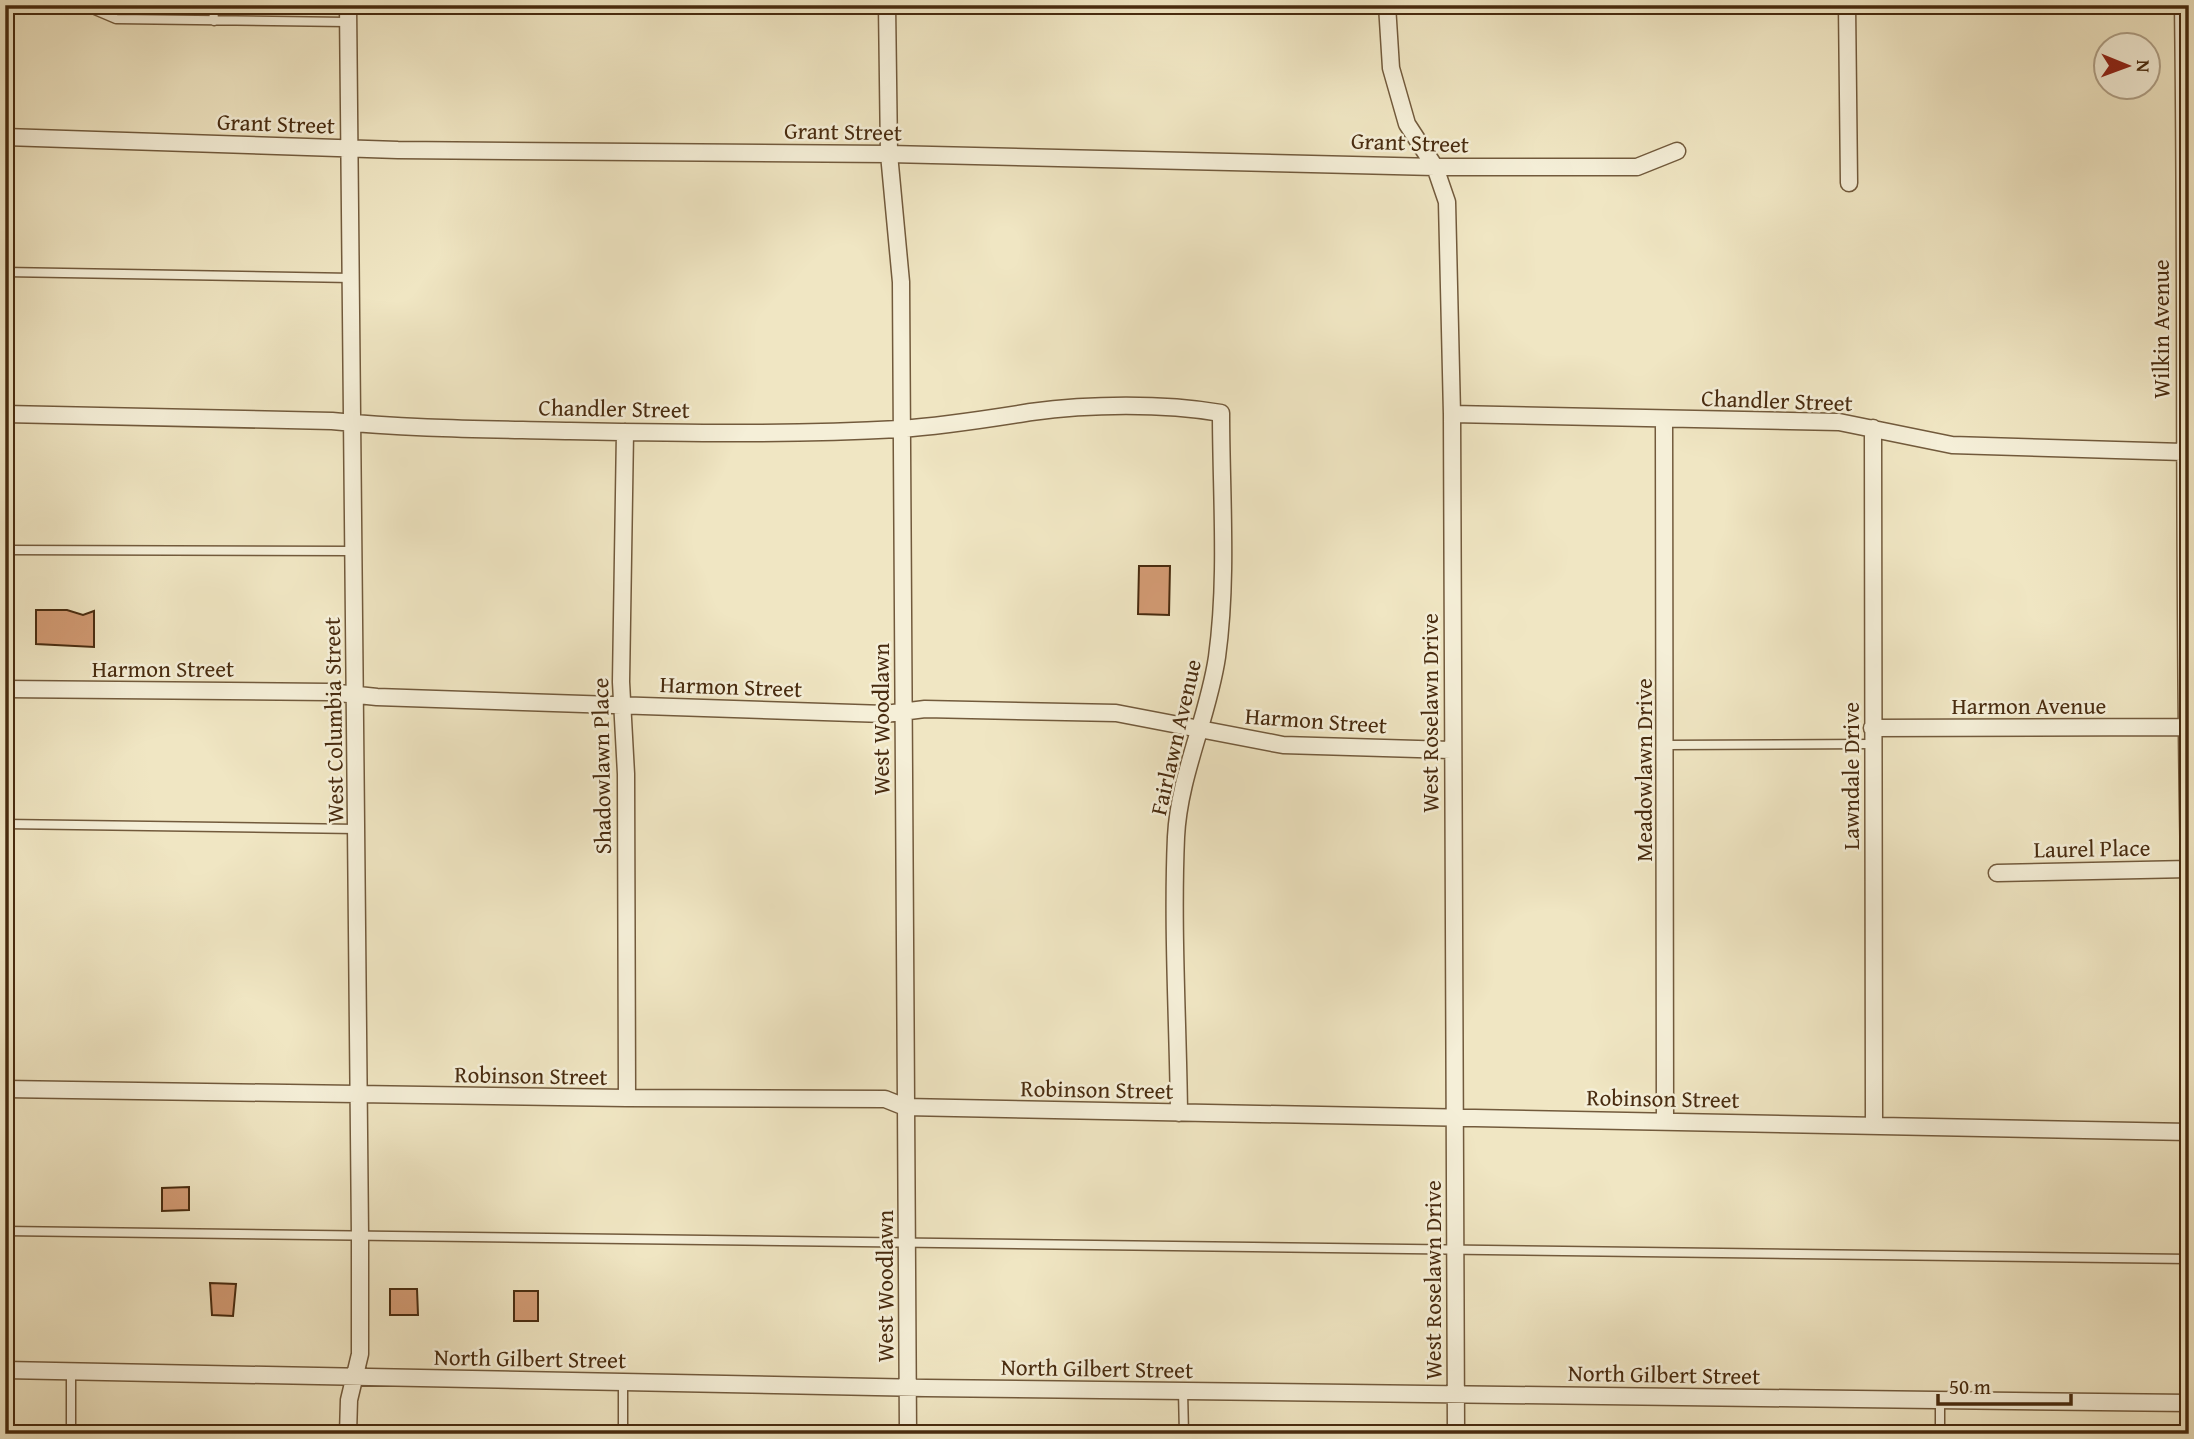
<svg xmlns="http://www.w3.org/2000/svg" width="2194" height="1439" viewBox="0 0 2194 1439" font-family="'Gentium Book Plus',serif">
	<style>
		.building { fill: #d29a73; stroke: #482b0f; stroke-width: 2 }
		.lines { fill: none; stroke-linecap: round; stroke-linejoin: round }
		.lane-casing { stroke: #725a3c; stroke-width: 11 }
		.street-casing { stroke: #725a3c; stroke-width: 19 }
		.lane { stroke: #f5efd8; stroke-width: 8 }
		.street { stroke: #f5efd8; stroke-width: 16 }
		.labels { text-anchor: middle; dominant-baseline: central; stroke-width: 5; stroke-linejoin: round; paint-order: stroke }
		.street-label { font-size: 23px; fill: #482b0f; stroke: #f5efd8 }
	</style>
	<rect width="100%" height="100%" fill="#f0e6c3"/>
	<filter id="stains"><feTurbulence type="fractalNoise" baseFrequency=".00286" numOctaves="4"/><feColorMatrix values="0 0 0 0 .2 0 0 0 0 .09 0 0 0 0 .02 0 0 0 .5 -.17"/></filter>
	<radialGradient id="worn" r=".72"><stop offset=".6" stop-color="#630" stop-opacity="0"/><stop offset="1" stop-color="#630" stop-opacity=".3"/></radialGradient>
	<path class="building" d="M1139,566H1170L1169,615L1138,614Z
		M36,610H67L83,615L94,611V647L36,644Z
		M189,1187V1210L162,1211V1188Z
		M210,1283L236,1284L233,1316L212,1315Z
		M390,1289H417L418,1315H390Z
		M514,1291H538V1321H514Z"/>
	<g class="lines">
		<g class="lane-casing">
			<path id="lane" d="M83,5L116,19L347,22
				M213,5L214,21
				M5,272L352,278
				M5,550L354,551
				M1666,745L1872,744
				M5,824L357,829
				M5,1231L2189,1259
				M71,1371V1434
				M623,1382V1434
				M1183,1391L1184,1434
				M1940,1434V1400"/>
		</g>
		<g class="street-casing">
			<path id="street" d="M348,5L360,1236V1354L349,1400L348,1434
				M887,5L889,154L901,282L908,1434
				M1387,5L1391,68L1407,124L1435,167L1447,202L1452,414L1456,1434
				M1847,5L1849,183
				M2183,5C2187,291 2183,577 2189,862
				M5,137L398,150L889,154L1435,167H1637L1677,151
				M5,414L332,421C411,429 490,429 570,431C679,433 790,435 899,429C944,426 987,419 1031,412C1089,404 1163,403 1221,413C1221,493 1228,577 1217,657C1208,718 1179,775 1176,837C1172,929 1178,1022 1179,1113
				M1452,414L1839,422L1952,445L2183,452
				M1664,420L1665,1121
				M1873,428L1874,1124
				M625,432L621,682L626,774L627,1098
				M5,689L329,692L377,697L885,714L925,709L1116,713L1283,745L1451,750
				M1872,728L2186,727
				M1997,873L2189,869
				M5,1089L627,1098L885,1099L905,1107L2189,1132
				M5,1370L926,1388L2189,1403"/>
		</g>
		<use href="#lane" class="lane"/>
		<use href="#street" class="street"/>
	</g>
	<g class="labels">
		<g class="street-label">
			<text transform="translate(276 123) rotate(2)">Grant Street</text>
			<text transform="translate(843 131) rotate(1)">Grant Street</text>
			<text transform="translate(1410 142) rotate(2)">Grant Street</text>
			<text transform="translate(2160 329) rotate(-90)">Wilkin Avenue</text>
			<text transform="translate(1777 400) rotate(2)">Chandler Street</text>
			<text transform="translate(614 408) rotate(1)">Chandler Street</text>
			<text x="163" y="668">Harmon Street</text>
			<text transform="translate(731 686) rotate(2)">Harmon Street</text>
			<text x="2029" y="705">Harmon Avenue</text>
			<text transform="translate(1429 713) rotate(-90)">West Roselawn Drive</text>
			<text transform="translate(880 719) rotate(-90)">West Woodlawn</text>
			<text transform="translate(333 720) rotate(-91)">West Columbia Street</text>
			<text transform="translate(1316 720) rotate(4)">Harmon Street</text>
			<text transform="translate(1175 737) rotate(-77)">Fairlawn Avenue</text>
			<text transform="translate(601 766) rotate(-91)">Shadowlawn Place</text>
			<text transform="translate(1643 770) rotate(-90)">Meadowlawn Drive</text>
			<text transform="translate(1850 776) rotate(-90)">Lawndale Drive</text>
			<text transform="translate(2092 848) rotate(-1)">Laurel Place</text>
			<text transform="translate(531 1075) rotate(1)">Robinson Street</text>
			<text transform="translate(1097 1089) rotate(1)">Robinson Street</text>
			<text transform="translate(1663 1098) rotate(1)">Robinson Street</text>
			<text transform="translate(1432 1280) rotate(-90)">West Roselawn Drive</text>
			<text transform="translate(884 1286) rotate(-90)">West Woodlawn</text>
			<text transform="translate(530 1358) rotate(1)">North Gilbert Street</text>
			<text transform="translate(1097 1368) rotate(1)">North Gilbert Street</text>
			<text transform="translate(1664 1374) rotate(1)">North Gilbert Street</text>
		</g>
	</g>
	<rect width="2194" height="1439" fill="none" stroke="#f0e6c3" stroke-width="28"/>
	<rect x="7" y="7" width="2180" height="1425" fill="none" stroke="#482b0f" stroke-width="3.5"/>
	<rect x="14" y="14" width="2166" height="1411" fill="none" stroke="#482b0f" stroke-width="2"/>
	<g transform="translate(2127 66) rotate(91)"><circle r="33" fill="#f5efd8" stroke="#b0a188" stroke-width="2"/>
	<path d="M0-5L12 26L0 18L-12 26Z" fill="#8f2418"/>
	<text y="-10" font-size="19" font-weight="bold" text-anchor="middle" fill="#482b0f">N</text>
	</g>
	<path d="M1938 1394v10h133v-10" fill="none" stroke="#482b0f" stroke-width="3.5"/>
	<text x="1949" y="1394" font-size="21" fill="#482b0f" stroke="#f5efd8" stroke-width="5" paint-order="stroke">50 m</text>
	<rect width="100%" height="100%" filter="url(#stains)"/>
	<rect width="100%" height="100%" fill="url(#worn)"/>
</svg>
